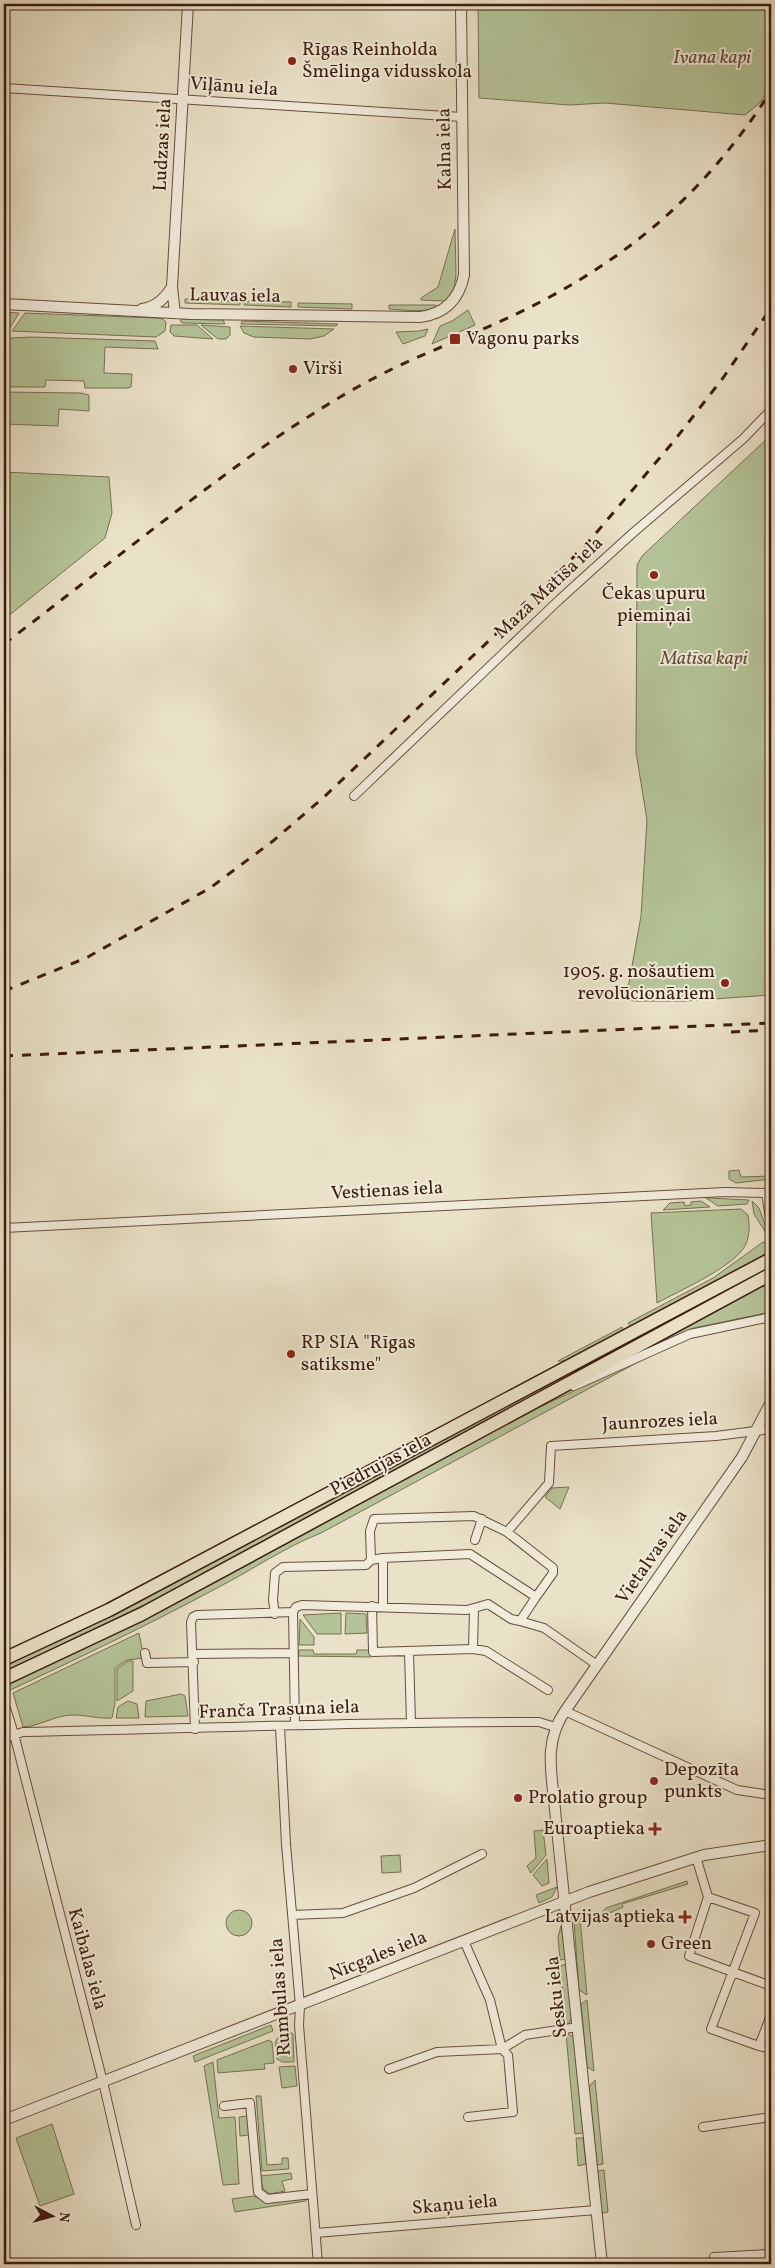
<svg xmlns="http://www.w3.org/2000/svg" width="775" height="2268" viewBox="0 0 775 2268" font-family="Vollkorn,serif">
	<style>
		.green { fill: #b4c498; stroke: #797052 }
		.lines { fill: none; stroke-linecap: round; stroke-linejoin: round }
		.minor-casing { stroke: #694d3c; stroke-width: 10 }
		.tertiary-casing { stroke: #694d3c; stroke-width: 12 }
		.primary-casing { stroke: #3e1b0d; stroke-width: 15 }
		.minor { stroke: #f1ecdb; stroke-width: 8 }
		.tertiary { stroke: #f1ecdb; stroke-width: 10 }
		.primary { stroke: #eae2c8; stroke-width: 12 }
		.rail { stroke: #3e1b0d; stroke-width: 3; stroke-dasharray: 9 9; stroke-linecap: butt }
		.poi-dot { fill: #8f2418; stroke: #f1ecdb; stroke-width: 2 }
		.labels { text-anchor: middle; dominant-baseline: central; stroke-width: 4; stroke-linejoin: round; paint-order: stroke }
		.poi-label { font-size: 19px; fill: #3e1b0d; stroke: #f1ecdb; text-anchor: start }
		.park-label { font-size: 19px; font-style: italic; fill: #614e37; stroke: #f1ecdb }
		.street-label { font-size: 19px; fill: #3e1b0d; stroke: #f1ecdb }
	</style>
	<rect width="100%" height="100%" fill="#eae2c8"/>
	<filter id="stains"><feTurbulence type="fractalNoise" baseFrequency=".004" numOctaves="4"/><feColorMatrix values="0 0 0 0 .2 0 0 0 0 .09 0 0 0 0 .02 0 0 0 .5 -.17"/></filter>
	<radialGradient id="worn" r=".72"><stop offset=".6" stop-color="#630" stop-opacity="0"/><stop offset="1" stop-color="#630" stop-opacity=".3"/></radialGradient>
	<path class="green" d="M478,4H771V83L761,102L745,115L605,103L569,105L479,98Z
		M455,229L456,275L454,289L445,301L421,300V298L438,287Z
		M185,299L240,301V305L185,303Z
		M244,301L291,302V307L244,305Z
		M298,303L352,304V309L298,307Z
		M389,305H435L438,307C423,313 405,310 389,309Z
		M468,310L475,325L432,344L440,326L452,321Z
		M4,312L19,313L8,331H4Z
		M25,313L156,318L163,319L166,322L165,331L156,337L12,331Z
		M182,319L223,320L225,324L183,323L180,321Z
		M242,321L338,324L336,326L241,324Z
		M171,325H197L213,339L174,336L170,332Z
		M201,325L230,327V335L226,339H218Z
		M240,326L334,329L324,336L310,339L254,337L244,333Z
		M428,329L425,336L403,344L396,332L419,331Z
		M32,337L155,341L158,349L105,347L104,373L132,374L131,387L127,388H85L84,381L46,380L45,387H4V344L12,338Z
		M4,392L81,393L89,395V411L59,409L58,426L4,424Z
		M771,435V995L685,1001H634L629,999L627,994L641,916L647,820L636,752L637,565L642,556Z
		M4,472L109,477L112,513L105,538L7,617L4,615Z
		M739,1170L741,1177L771,1176V1179L736,1183L729,1179V1171Z
		M706,1198H710L749,1200L747,1204L718,1206Z
		M701,1201L710,1207L663,1210L670,1203L684,1202L685,1206L691,1205V1202Z
		M752,1201L759,1208L771,1241L754,1214Z
		M741,1209L748,1215C750,1226 750,1240 743,1249C729,1269 679,1291 657,1303L651,1213Z
		M763,1242L770,1246L771,1251L643,1322L631,1327L628,1323L713,1278Z
		M771,1281V1312L694,1328L654,1344V1343Z
		M622,1327L623,1331C610,1339 572,1363 558,1361Z
		M653,1354L321,1533C285,1547 252,1570 217,1588C148,1625 77,1659 6,1692V1684L196,1591L537,1408C577,1391 613,1369 653,1354Z
		M594,1360L596,1362L177,1589L4,1672V1664C205,1572 397,1461 594,1360Z
		M569,1487L560,1509L545,1497L552,1488Z
		M341,1613V1634H317L303,1615Z
		M346,1613L366,1614L367,1633L345,1634Z
		M300,1619L314,1637V1645H299Z
		M139,1633L144,1658L127,1660L115,1668V1703L112,1718C96,1719 87,1715 73,1715C55,1715 41,1726 23,1727L13,1693Z
		M299,1650H313L314,1654H356L357,1650H368L371,1657L298,1656V1705L296,1654H299Z
		M128,1661H133V1691L117,1701V1669Z
		M181,1694L185,1696L188,1716L145,1717L146,1701Z
		M128,1701L137,1704L139,1718H116L118,1707Z
		M543,1830L546,1855L531,1873L527,1866L536,1858L534,1831Z
		M400,1855L401,1872L382,1873L381,1856Z
		M547,1859L549,1883L542,1886L533,1875Z
		M687,1881L688,1884L622,1904L623,1907L603,1916L601,1914L606,1908Z
		M557,1887L552,1897L539,1903L536,1895Z
		M226 1923a13 13 0 1 1 26 0a13 13 0 1 1-26 0Z
		M580,1918L587,1995L579,1990L574,1920Z
		M561,1926L566,1959L560,1960L558,1937Z
		M566,1964L572,2016L570,2022L565,2025L560,1966Z
		M587,2000L594,2071L587,2067L581,2004Z
		M271,2025L273,2031L195,2062L193,2056Z
		M290,2032L293,2034L294,2062H282L277,2059C275,2041 271,2039 290,2032Z
		M566,2033L574,2037L583,2133L575,2134Z
		M269,2040L272,2042L274,2063L264,2064L265,2069L218,2073L217,2060Z
		M213,2062L219,2118L235,2117L239,2184L223,2185L204,2066Z
		M295,2066L297,2086L282,2088L279,2067Z
		M595,2080L603,2164L597,2165L589,2087Z
		M256,2096H261L267,2165L282,2164V2158H288L289,2169L262,2171Z
		M248,2116L249,2135L240,2136L239,2117Z
		M52,2124L74,2194L40,2206L16,2138Z
		M576,2138H583L586,2164L578,2166Z
		M604,2170L608,2212L602,2213L597,2171Z
		M291,2173L292,2179L282,2181L285,2191L270,2194L263,2189L260,2176Z
		M253,2196C275,2203 286,2196 306,2199V2201L235,2212L232,2199Z"/>
	<g class="lines">
		<g class="minor-casing">
			<path id="minor" d="M4,88L462,117
				M354,796L559,600L634,532L743,439L771,410
				M4,1228L725,1192L767,1193
				M574,1386L690,1334L771,1317
				M507,1532L549,1483L551,1446L716,1436L771,1429
				M475,1540L482,1519
				M383,1558V1606
				M371,1560L370,1531L374,1519L474,1516L507,1532L553,1568V1573L536,1597
				M372,1606L373,1652L473,1649L486,1651L548,1690
				M293,1612L295,1725
				M275,1614L273,1600L275,1573L283,1567L366,1565L371,1560L383,1558L470,1554L536,1597L520,1621L544,1628L597,1665
				M473,1649L474,1609
				M409,1652L411,1723
				M145,1653L147,1663L194,1662
				M193,1654L293,1653
				M4,1702L14,1734L103,2082L136,2225
				M565,1711L737,1790L771,1795
				M280,1727L286,1844L300,2006L299,2025L318,2264
				M195,1729L191,1622L193,1617L197,1615L293,1612L296,1607L302,1605L467,1610L488,1604L511,1619L520,1621
				M4,1738L23,1732C195,1729 367,1721 539,1722L555,1727
				M696,1857L708,1897
				M292,1915L343,1913L414,1888L482,1854
				M464,1941L490,2000L502,2049L508,2055L513,2112L468,2117
				M771,1986L689,1956L708,1897L755,1913L711,2029L759,2046L771,2015
				M759,2046L771,2049
				M389,2069L437,2052L502,2049L525,2035L578,2027
				M224,2106L250,2103L258,2192L267,2199L312,2194
				M703,2127L771,2117
				M316,2233L596,2210
				M714,2257L771,2254"/>
		</g>
		<g class="tertiary-casing">
			<path id="tertiary" d="M4,304L191,314L420,317C444,314 459,300 464,275L461,4
				M142,309C156,307 164,299 172,287
				M175,313L172,287L188,4
				M771,1192L767,1193L771,1218
				M4,2120L589,1892L704,1855L771,1845
				M602,2264L555,1810C552,1774 543,1743 565,1711L742,1457L771,1402"/>
		</g>
		<g class="primary-casing">
			<path id="primary" d="M4,1659L109,1610L771,1259
				M4,1679L142,1614L771,1274"/>
		</g>
		<use href="#minor" class="minor"/>
		<use href="#tertiary" class="tertiary"/>
		<use href="#primary" class="primary"/>
		<path class="rail" d="M4,644C70,594 135,542 202,492C237,466 271,440 308,417C340,396 374,377 409,361C454,341 501,323 544,300C642,248 711,184 771,91
			M4,991L86,958L210,888L273,841L324,797L535,597L591,539L674,441L723,378L771,308
			M731,1032L771,1030
			M4,1056L771,1023"/>
	</g>
	<g class="poi-dot">
		<circle cx="292" cy="61" r="5"/>
		<rect x="449" y="333" width="12" height="12" rx="2.5"/>
		<circle cx="293" cy="369" r="5"/>
		<circle cx="654" cy="575" r="5"/>
		<circle cx="725" cy="983" r="5"/>
		<circle cx="291" cy="1354" r="5"/>
		<circle cx="654" cy="1781" r="5"/>
		<circle cx="518" cy="1798" r="5"/>
		<path d="M652.5 1821.5h5v5h5v5h-5v5h-5v-5h-5v-5h5z"/>
		<path d="M682.5 1909.5h5v5h5v5h-5v5h-5v-5h-5v-5h5z"/>
		<circle cx="651" cy="1944" r="5"/>
	</g>
	<g class="labels">
		<g class="poi-label">
			<text x="302" y="50">Rīgas Reinholda<tspan x="302" dy="22">Šmēlinga vidusskola</tspan></text>
			<text x="466" y="339">Vagonu parks</text>
			<text x="303" y="369">Virši</text>
			<text x="654" y="594" text-anchor="middle">Čekas upuru<tspan x="654" dy="22">piemiņai</tspan></text>
			<text x="715" y="972" text-anchor="end">1905. g. nošautiem<tspan x="715" dy="22">revolūcionāriem</tspan></text>
			<text x="301" y="1343">RP SIA "Rīgas<tspan x="301" dy="22">satiksme"</tspan></text>
			<text x="664" y="1770">Depozīta<tspan x="664" dy="22">punkts</tspan></text>
			<text x="528" y="1798">Prolatio group</text>
			<text x="645" y="1829" text-anchor="end">Euroaptieka</text>
			<text x="675" y="1917" text-anchor="end">Latvijas aptieka</text>
			<text x="661" y="1944">Green</text>
		</g>
		<g class="park-label">
			<text x="712" y="58">Ivana kapi</text>
			<text x="704" y="659">Matīsa kapi</text>
		</g>
		<g class="street-label">
			<text transform="translate(234 87) rotate(4)">Viļānu iela</text>
			<text transform="translate(163 145) rotate(-87)">Ludzas iela</text>
			<text transform="translate(445 149) rotate(-91)">Kalna iela</text>
			<text transform="translate(235 296) rotate(1)">Lauvas iela</text>
			<text transform="translate(549 588) rotate(-43)">Mazā Matīsa iela</text>
			<text transform="translate(387 1191) rotate(-3)">Vestienas iela</text>
			<text transform="translate(660 1422) rotate(-3)">Jaunrozes iela</text>
			<text transform="translate(381 1465) rotate(-28)">Piedrujas iela</text>
			<text transform="translate(652 1557) rotate(-55)">Vietalvas iela</text>
			<text transform="translate(279 1710) rotate(-2)">Franča Trasuna iela</text>
			<text transform="translate(378 1956) rotate(-22)">Nīcgales iela</text>
			<text transform="translate(87 1959) rotate(75)">Kaibalas iela</text>
			<text transform="translate(281 1997) rotate(-94)">Rumbulas iela</text>
			<text transform="translate(557 1997) rotate(-96)">Sesku iela</text>
			<text transform="translate(455 2205) rotate(-5)">Skaņu iela</text>
		</g>
	</g>
	<rect width="775" height="2268" fill="none" stroke="#eae2c8" stroke-width="20"/>
	<rect x="5" y="5" width="765" height="2258" fill="none" stroke="#3e1b0d" stroke-width="2.5"/>
	<rect x="10" y="10" width="755" height="2248" fill="none" stroke="#3e1b0d"/>
	<g transform="translate(52 2216) rotate(96)" stroke="#f1ecdb" stroke-width="4" paint-order="stroke">
	<path d="M0-4L9 19L0 12L-9 19Z" fill="#3e1b0d"/>
	<text y="-8" font-size="14" font-weight="bold" text-anchor="middle" fill="#3e1b0d">N</text>
	</g>
	<rect width="100%" height="100%" filter="url(#stains)"/>
	<rect width="100%" height="100%" fill="url(#worn)"/>
</svg>
